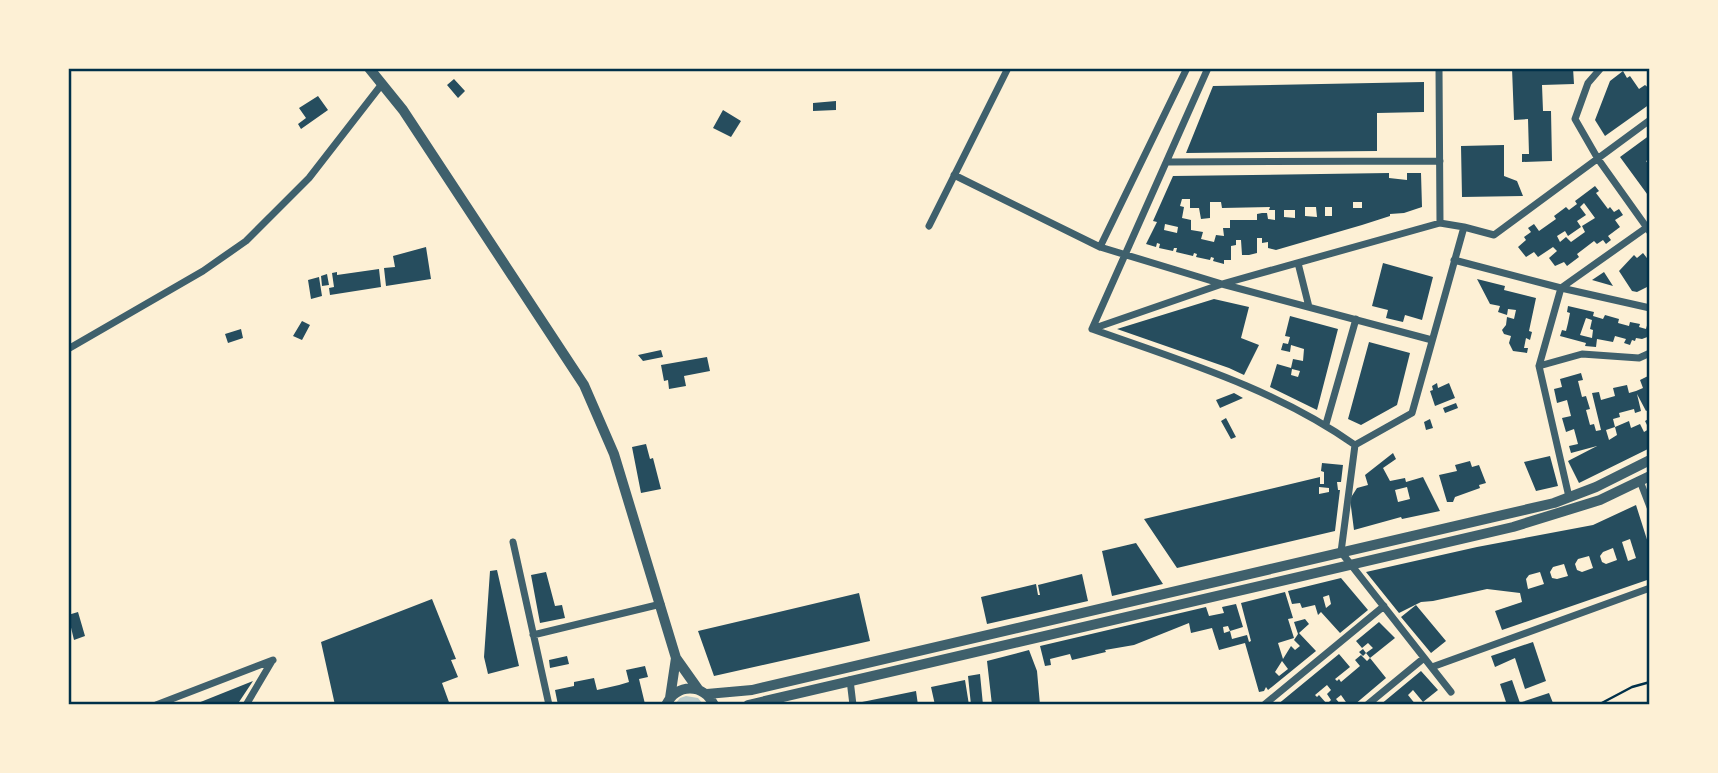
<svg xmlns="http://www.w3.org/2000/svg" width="1718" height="773" viewBox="0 0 1718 773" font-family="'DejaVu Sans',sans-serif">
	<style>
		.green { fill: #b9caca }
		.building { fill: #264d5e; fill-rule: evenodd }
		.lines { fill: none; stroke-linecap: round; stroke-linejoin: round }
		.path { stroke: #003049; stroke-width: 2.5 }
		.minor { stroke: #3f606c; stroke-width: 7 }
		.tertiary { stroke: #3f606c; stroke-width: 10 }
		.neatline { fill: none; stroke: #003049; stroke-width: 2.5 }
	</style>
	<rect width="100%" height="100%" fill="#fdf0d5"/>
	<path class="green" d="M686,696L698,698L704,705H674L680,698Z"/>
	<path class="building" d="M1512,68H1573L1574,84L1542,85L1543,111H1551L1552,161L1522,162V154H1529L1528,119L1514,120Z
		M1623,71L1627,78L1630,76L1639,89L1645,85L1650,89V104L1605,136L1595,120L1610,81Z
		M454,79L465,91L458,98L447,85Z
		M1424,82V112L1377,113V151L1186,153L1213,86Z
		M318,96L328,110L301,129L298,124L306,118L299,108Z
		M836,101V110L813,111V103Z
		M723,110L741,121L731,137L713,128Z
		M1650,135V159L1646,161L1650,167V198L1620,157Z
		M1504,145V176L1517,181L1523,196L1462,197L1461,146Z
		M1389,173V178L1407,180V173H1421L1422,207L1404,213L1390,214V216L1362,225L1276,250L1268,248V242L1262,243V238H1257V253L1249,255H1242L1241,240H1236V245L1231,246V260H1224V264L1213,261L1214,258L1211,257L1210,260L1196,257L1197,254L1194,253L1193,256L1176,252L1177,248H1174L1173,251L1159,248L1160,244L1157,243L1156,247L1146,244L1157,222L1153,221L1173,176ZM1182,199H1190V208H1199L1201,219L1210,218V202H1221L1222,208L1270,207L1269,210H1275V220L1268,219L1267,213H1262L1257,214V220H1230V228H1223L1224,236L1216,235L1214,242L1201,239L1203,232L1191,230V220L1182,218L1184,207L1180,206ZM1353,202H1362V208H1353ZM1305,207H1316L1317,217L1305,216ZM1325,207H1332V216H1325ZM1284,210H1295V218L1284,217ZM1165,224L1178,227L1177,233L1164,230Z
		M1595,186L1599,191L1596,193L1608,209L1610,207L1614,212L1619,209L1623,215L1615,220L1620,227L1608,236L1611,240L1606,244L1603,240L1597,244L1594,241L1577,254L1579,257L1567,266L1564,262L1555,266L1549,258L1557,251L1553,247L1538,257L1534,252L1526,257L1518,247L1526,240L1524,237L1531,232L1528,228L1534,224L1539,231L1556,219L1554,216L1566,207L1569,210L1577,204L1575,201ZM1584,203L1595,218L1582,226L1585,232L1571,242L1566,237L1560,242L1557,236L1565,231L1568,236L1581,227L1577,221L1586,215L1580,207Z
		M426,247L431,279L386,286L384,268L395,267L393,256Z
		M1643,253L1650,262V291L1647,287L1637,292L1632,291L1619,271L1634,255L1637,258Z
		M1383,263L1433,277L1422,320L1405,315L1403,322L1386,318L1388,310L1372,306Z
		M379,269L381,287L330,295L329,288L334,287L332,273L337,272V275Z
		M1604,272L1613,286L1592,280Z
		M327,274L329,285L322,286L321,276Z
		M319,277L322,296L311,299L308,280Z
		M1477,279L1505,286L1504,290L1536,298L1529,331L1532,332L1530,340L1526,338L1524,348H1528L1527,353L1513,351L1509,343L1511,336L1504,334L1502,330L1506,325L1507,317L1514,319L1516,310L1508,309L1507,315L1498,312L1500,306L1490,304Z
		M1214,299L1249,307L1241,338L1259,345L1244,375L1229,368L1117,329Z
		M1568,306L1594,312L1593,316L1603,319L1605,315L1619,319L1618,323L1629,326L1630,322L1640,324L1639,327L1646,329L1648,322L1650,323V336L1642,339L1636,338L1635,341L1632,340L1630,345L1624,343L1626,339L1615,336L1613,342L1597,339L1596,347L1585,346L1586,343L1560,336L1562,330L1566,331L1568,323L1570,313L1567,312ZM1586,318L1592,320L1590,329L1593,330L1592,338L1580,335Z
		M1290,316L1338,329L1317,410L1270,387L1277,364L1291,368L1293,359L1303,361L1304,349L1291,345L1290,352L1281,350L1283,343L1288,344L1290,337L1285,336ZM1292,369L1300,371L1298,377L1291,375Z
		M302,321L310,325L302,340L293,336Z
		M241,329L243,338L228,343L225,334Z
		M1369,342L1410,353L1397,405L1361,425L1348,419Z
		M661,350L663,357L643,361L638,355Z
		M707,357L710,371L684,376L686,386L669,389L668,380L664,381L661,365Z
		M1581,373L1583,380L1578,381L1582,397L1586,396L1590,409L1586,410L1590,425L1594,424L1596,431L1601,430L1592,393L1599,392L1601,400L1615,396L1613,388L1627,385L1629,393L1636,391L1643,388L1640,380L1650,375V409L1646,411L1637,394L1641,411L1635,413L1634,409L1619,413L1620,417L1613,419L1615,427L1606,430L1609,440L1617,435L1615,427L1629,421L1631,428L1640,424L1644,432L1649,429L1645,421L1650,418V448L1579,483L1568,461L1597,446L1571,453L1569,446L1578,444L1574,429L1566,432L1562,418L1571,416L1567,400L1557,403L1554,389L1562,387L1560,379Z
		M1437,383L1438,388L1449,383L1455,398L1435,406L1430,391L1433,390L1432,386Z
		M1234,393L1243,398L1220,408L1216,400Z
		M1456,403L1458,408L1445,413L1443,408Z
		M1226,418L1236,437L1231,439L1221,421Z
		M1430,419L1433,428L1426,430L1424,422Z
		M646,444L650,459L653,458L661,489L641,493L632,447Z
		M1393,453L1396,459L1383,468L1390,481L1405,478L1406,482L1423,477L1440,511L1402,519L1401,517L1354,530L1350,499L1357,488L1368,485L1365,475ZM1407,487L1410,499L1398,502L1395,490Z
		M1550,456L1558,486L1536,491L1524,462Z
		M1470,461L1472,467L1479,465L1486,483L1479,485L1480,488L1455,497L1453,502H1447L1439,475L1457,471L1455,465Z
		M1322,463L1343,465L1341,482H1337L1338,490H1340L1335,531L1177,568L1144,519L1320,477V484H1324V472L1321,471ZM1319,487L1329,488V492L1319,494Z
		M1636,505L1650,549V579L1502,630L1495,611L1522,602L1520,593L1487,589L1433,601L1421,602L1399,613L1366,572L1477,547L1593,525ZM1630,539L1636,558L1628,561L1622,542ZM1613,548L1617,560L1606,564L1602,562L1600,556L1603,552ZM1589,556L1593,568L1582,572L1577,570L1575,564L1578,559ZM1564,564L1568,576L1557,579L1552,578L1550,572L1553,567ZM1540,572L1544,584L1528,589L1526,579L1529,575Z
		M1136,543L1163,584L1112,596L1102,551Z
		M497,570L519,666L488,674L484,657L490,571Z
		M546,572L555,606L562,605L565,618L540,623L531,575Z
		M1082,574L1088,601L987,624L981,597L1036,584L1038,595H1040L1038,585Z
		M1341,578L1368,610L1340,633L1321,612L1318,615L1315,605L1302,608L1300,603L1292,604L1288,591ZM1329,595L1331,604L1326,608L1323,597Z
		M1285,592L1293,618L1288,619L1294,638L1278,643L1283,659L1291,646L1295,650L1300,646L1294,640L1298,634L1294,622L1305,619L1309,624L1299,633L1316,651L1268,690L1266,687L1264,691L1259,692L1245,643L1219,650L1212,628L1191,633L1189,623L1134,645L1105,650L1106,652L1072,660L1070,654L1050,659L1051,665L1045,666L1040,646L1206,607L1209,616L1224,613L1222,607L1236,604L1243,627L1230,631L1228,626L1223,627L1224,633L1230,631L1232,639L1247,635L1249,642L1251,641L1241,603ZM1282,661L1288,669L1279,676L1275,672Z
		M859,593L870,641L714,676L698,631Z
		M432,599L456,659L451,660L458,677L442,683L450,705H335L321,642Z
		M1416,605L1446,641L1431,653L1401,617Z
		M78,612L85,636L74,640L68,615Z
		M1379,622L1395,638L1370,658L1366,653L1363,656L1359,652L1363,649L1366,653L1373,648L1368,643L1362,648L1356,641Z
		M1533,642L1546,681L1525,689L1515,658L1495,667L1491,656Z
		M1029,650L1037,671L1040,705H992L987,661Z
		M1339,654L1350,667L1335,679L1337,681L1339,679L1341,682L1360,666L1355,660L1361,655L1367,661L1370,658L1386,678L1354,705H1348L1341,695L1336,699L1341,705H1277ZM1327,685L1331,690L1327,694L1331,700L1327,704L1319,695L1317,697L1315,695Z
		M567,656L569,664L550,668L549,660Z
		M645,666L648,677L639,679L645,704L558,705L555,690L574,686V682L594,678L597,690L619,685L629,682L626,670Z
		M1421,671L1438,690L1423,702L1413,690L1408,695L1416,705H1380Z
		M980,674L983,705H971L968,676Z
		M965,680L969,705H935L931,687Z
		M1512,680L1520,703L1507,705L1500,684Z
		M253,681L237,705H193Z
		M916,691L918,705H862V702Z
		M1549,693L1553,703L1523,705L1522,702Z"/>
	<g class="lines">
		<path class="path" d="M1598,705L1632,687L1650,682"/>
		<path class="minor" d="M1439,68L1440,223
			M1601,68L1588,83L1575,119L1598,159L1650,232
			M1167,162L1440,161
			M954,175L1100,247L1222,284L1432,340
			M929,226L1008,68
			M1100,247L1187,68
			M1454,260L1561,288L1650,308
			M1298,263L1309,307
			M1092,329L1222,284L1440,223L1464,227L1494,235L1650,120
			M1092,329C1182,361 1276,389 1355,445
			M1092,329L1208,68
			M68,349L203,271L246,241L309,178L382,84
			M1539,366L1582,354L1639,358L1650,353
			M1326,424L1356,319
			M1355,445L1341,552L1451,692
			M1355,445L1412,413L1464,227
			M1640,481L1650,507
			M1569,497L1539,366L1561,288L1650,225
			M513,542L549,705
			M533,635L661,604
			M1432,667L1650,588
			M850,680L853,705
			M156,705L273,660
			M246,705L272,661
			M1264,705L1384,606
			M1367,705L1424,658"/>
		<path class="tertiary" d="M369,68L403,110L584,385L614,454L676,658L698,689
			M707,694L752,690L1554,503L1596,487L1650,460
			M670,698L676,658
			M666,705C677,683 703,683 714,705
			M748,705L1513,527L1600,500L1650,476"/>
	</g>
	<rect width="1718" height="773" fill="none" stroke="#fdf0d5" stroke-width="140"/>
	<rect x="70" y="70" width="1578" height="633" class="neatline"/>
</svg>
